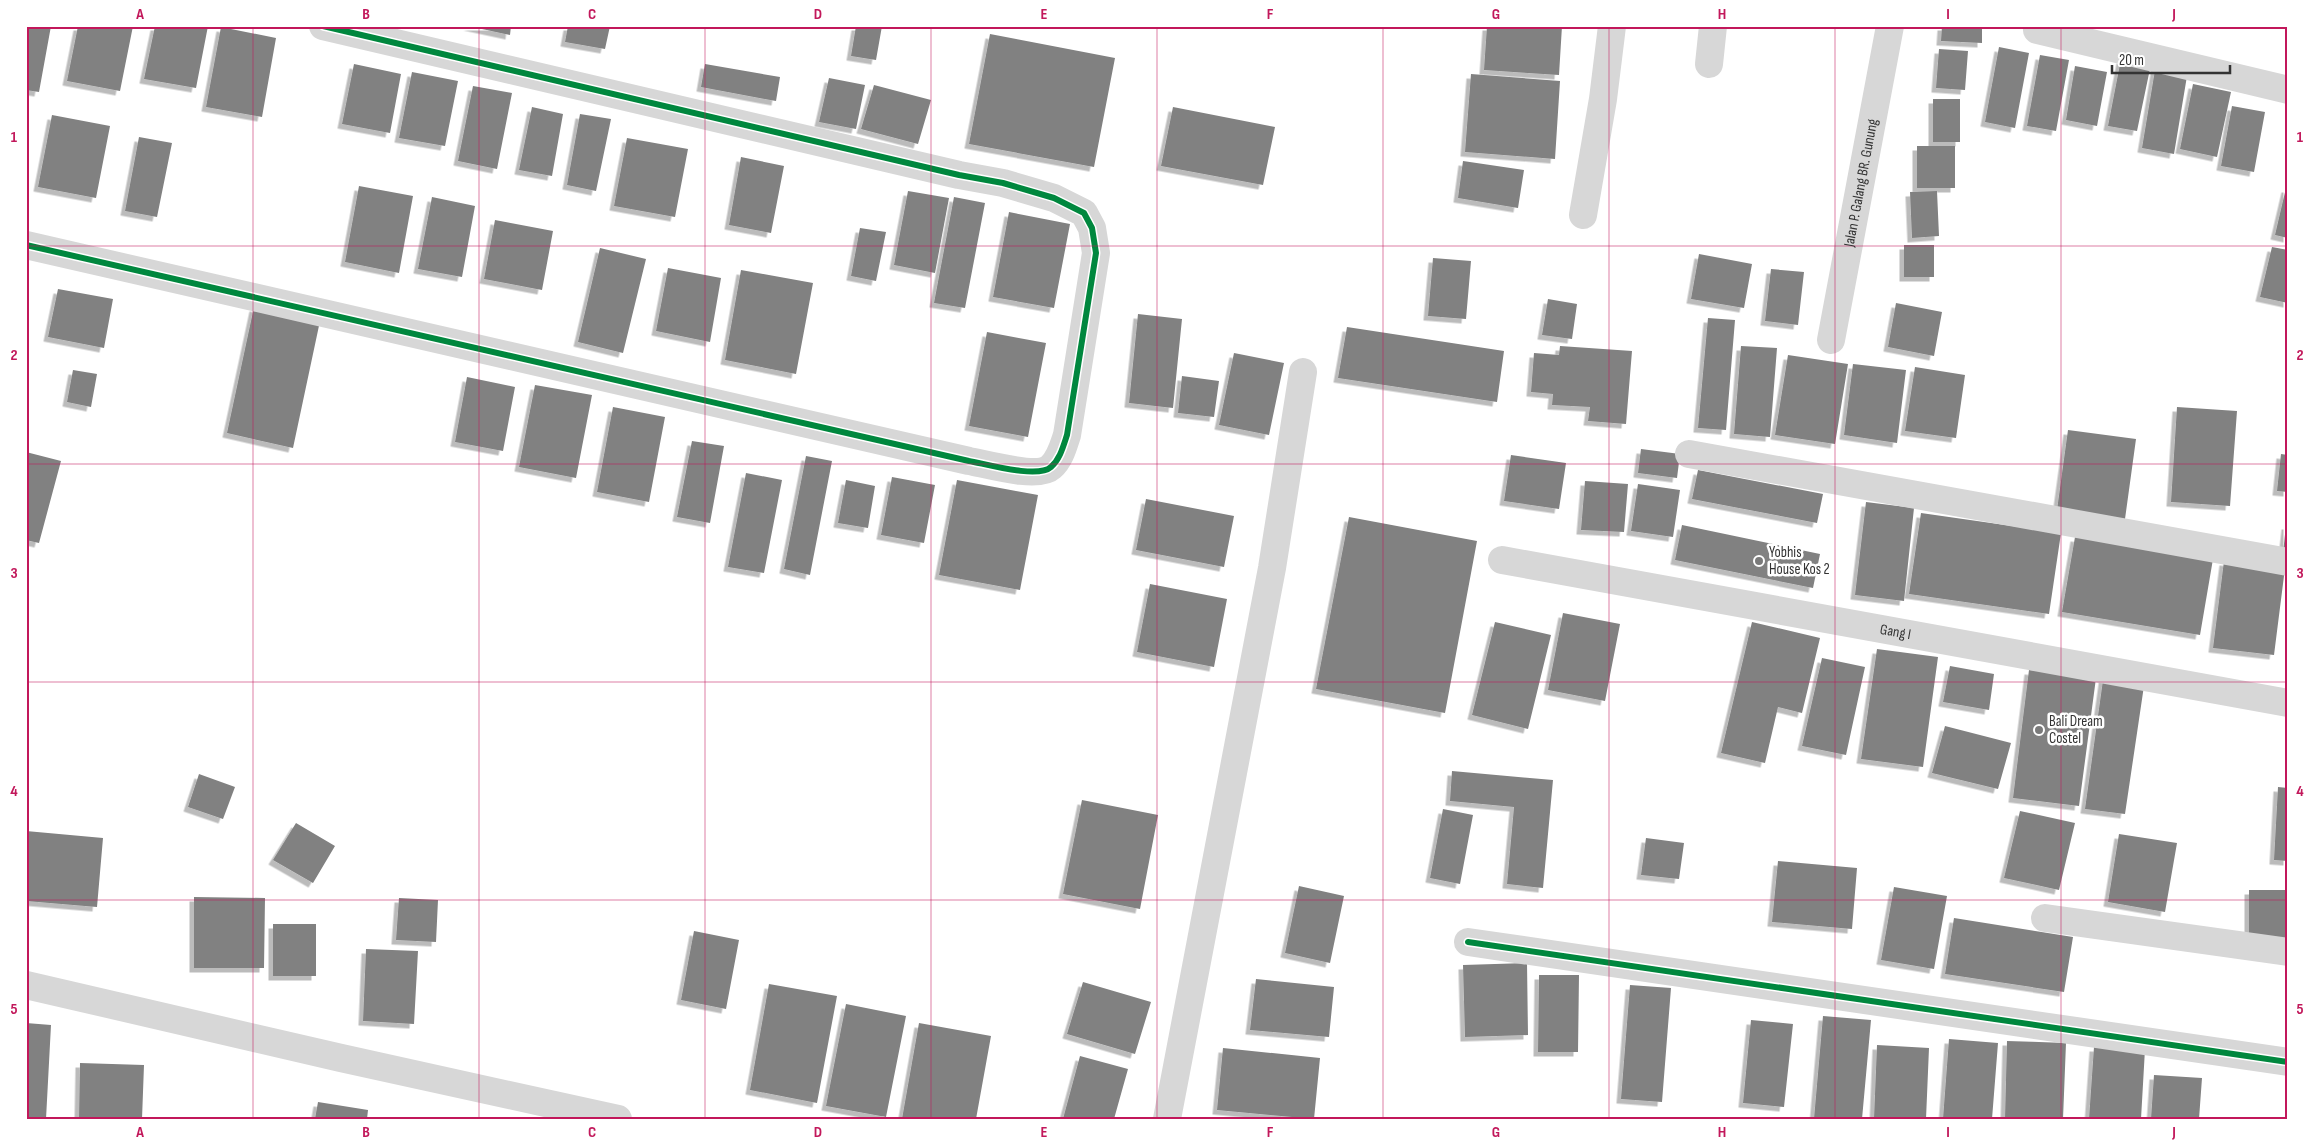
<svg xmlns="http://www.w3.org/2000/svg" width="2314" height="1145" viewBox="0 0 2314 1145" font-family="'Sofia Sans Condensed',sans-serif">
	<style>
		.building { fill: #818181; filter: url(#shadow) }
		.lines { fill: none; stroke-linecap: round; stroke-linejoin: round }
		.street { stroke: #d7d7d7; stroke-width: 28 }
		.cycleway-casing { stroke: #fff; stroke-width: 9 }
		.cycleway { stroke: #00873e; stroke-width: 6 }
		.grid { fill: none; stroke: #c2185b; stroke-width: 1; stroke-opacity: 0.55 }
		.poi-dot { fill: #7a7a7a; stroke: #fff; stroke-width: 2 }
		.labels { text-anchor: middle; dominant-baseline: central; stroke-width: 5; stroke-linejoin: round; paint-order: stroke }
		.street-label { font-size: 15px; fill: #333; stroke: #fff }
		.poi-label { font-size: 15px; fill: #333; stroke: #fff; text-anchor: start }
		.neatline { fill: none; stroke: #c2185b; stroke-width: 2 }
		.grid-label { font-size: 16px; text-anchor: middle; font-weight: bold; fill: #c2185b }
	</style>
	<defs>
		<filter id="shadow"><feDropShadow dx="-4.5" dy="4.5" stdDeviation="0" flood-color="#0004"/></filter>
	</defs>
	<rect width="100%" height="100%" fill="#fff"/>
	<path class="building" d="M26,26H51L39,92L26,90Z
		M78,26H133L120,91L67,81Z
		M155,26H208L196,88L144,79Z
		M468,26H511L510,35Z
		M568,26H610L605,49L565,42Z
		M856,26H882L876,60L851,56Z
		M1487,26H1562L1559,75L1484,70Z
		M1942,26H1982V43L1941,41Z
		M221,27L276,38L262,117L206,107Z
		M990,34L1115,58L1094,167L969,144Z
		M1999,47L2029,53L2015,128L1985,122Z
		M1939,49L1968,51L1965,90L1936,88Z
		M2040,55L2069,60L2056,131L2027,126Z
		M2121,59L2151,64L2137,131L2108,126Z
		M354,64L401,74L390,133L342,124Z
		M705,64L780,77L776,101L701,87Z
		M2156,64L2188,70L2174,154L2142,148Z
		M2075,66L2107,72L2097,126L2066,120Z
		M412,72L458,81L445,146L399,138Z
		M1471,74L1560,81L1555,159L1465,152Z
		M829,78L865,85L856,129L819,122Z
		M2193,84L2231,92L2217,157L2180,149Z
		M874,85L931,100L918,144L861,129Z
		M473,86L512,93L497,169L458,161Z
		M1933,99H1960V142H1933Z
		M2232,106L2265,112L2254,172L2221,166Z
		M532,107L563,114L552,176L519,170Z
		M1173,107L1275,127L1263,185L1161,166Z
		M580,114L611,119L596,191L567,185Z
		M52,115L110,126L96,198L38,187Z
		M139,137L172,143L157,217L125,211Z
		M627,138L688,149L675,217L614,206Z
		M1917,146H1955V188H1917Z
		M741,157L784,166L771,233L729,225Z
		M1463,161L1524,170L1518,208L1458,198Z
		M359,186L413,196L399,273L345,262Z
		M2286,188H2288V238L2275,235Z
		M908,191L949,198L935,273L894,265Z
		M1937,191L1939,236L1912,238L1910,192Z
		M432,197L475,206L462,277L418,269Z
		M954,197L985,203L965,308L934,303Z
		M1009,212L1070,224L1054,308L993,297Z
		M495,220L553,231L542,290L484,279Z
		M860,228L886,232L876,281L851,276Z
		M1904,245H1934V277H1904Z
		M2272,247L2288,250V303L2260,297Z
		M600,248L646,259L623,353L578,342Z
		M1699,254L1752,264L1744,308L1691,299Z
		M1433,258L1471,261L1466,319L1428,316Z
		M668,268L721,278L710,342L656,331Z
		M1771,269L1804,272L1798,325L1765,321Z
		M741,270L813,283L796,374L725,360Z
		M58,289L113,299L104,348L48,337Z
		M1548,299L1577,304L1572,339L1542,335Z
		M1896,303L1942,312L1934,356L1888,347Z
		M254,307L320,321L293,448L227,433Z
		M1138,314L1182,319L1173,408L1129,403Z
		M1708,318L1735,320L1726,430L1698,428Z
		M1347,327L1504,351L1497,402L1338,378Z
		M987,332L1046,343L1028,437L969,426Z
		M1560,346L1632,351L1626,424L1588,421L1590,407L1552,405L1553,394L1531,392L1534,353L1559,355Z
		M1741,346L1777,348L1770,437L1734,434Z
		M1234,353L1284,363L1269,435L1219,425Z
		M1788,355L1848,364L1835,444L1775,435Z
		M1853,364L1906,370L1897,443L1844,435Z
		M1915,367L1965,375L1956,438L1905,431Z
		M73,370L97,374L91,407L67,402Z
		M1182,376L1219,381L1214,417L1178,413Z
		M467,377L515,387L503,451L455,442Z
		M535,385L592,395L576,478L519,467Z
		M613,407L665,417L649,502L597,492Z
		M2177,407L2237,411L2230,506L2171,502Z
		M2068,430L2136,439L2125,519L2057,510Z
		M692,441L724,446L710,523L677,517Z
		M1641,449L1680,454L1677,478L1638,473Z
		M26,452L61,461L39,543L26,540Z
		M2281,454L2288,455V492L2277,491Z
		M1511,455L1566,463L1559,509L1504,501Z
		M806,456L832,461L810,575L784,569Z
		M1698,470L1823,494L1817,523L1692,499Z
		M746,473L782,480L764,573L728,567Z
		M892,477L935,485L924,543L881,535Z
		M846,480L875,486L868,528L838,523Z
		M957,480L1038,495L1020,590L939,575Z
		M1585,481L1628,484L1624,532L1581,530Z
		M1638,484L1680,490L1673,537L1631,531Z
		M1146,499L1234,516L1224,567L1136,550Z
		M1866,502L1914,508L1904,601L1855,595Z
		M1921,513L2061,533L2049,614L1909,594Z
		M1349,517L1477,541L1445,713L1316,689Z
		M1682,525L1820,554L1813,588L1675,560Z
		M2286,525H2288V553H2283Z
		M2075,537L2213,559L2200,635L2062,612Z
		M2224,561L2285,568L2274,655L2213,648Z
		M1150,584L1227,599L1214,667L1137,652Z
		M1563,613L1620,624L1605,701L1548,690Z
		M1495,622L1551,635L1528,729L1472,715Z
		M1752,622L1820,638L1802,713L1778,707L1765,763L1721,753Z
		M1877,649L1938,657L1923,767L1861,759Z
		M1822,658L1865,667L1846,755L1802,746Z
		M1950,666L1994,674L1989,710L1943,702Z
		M2029,670L2096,678L2079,806L2013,798Z
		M2104,673L2145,679L2125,814L2085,809Z
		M1945,726L2011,743L1998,789L1932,773Z
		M1452,771L1553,780L1543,888L1507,884L1514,807L1450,801Z
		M199,774L235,787L223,819L188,807Z
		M2278,787L2288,788V861L2274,860Z
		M1082,800L1158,815L1140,909L1063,894Z
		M1443,809L1473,815L1460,884L1430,878Z
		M2020,811L2075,823L2059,890L2004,878Z
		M296,823L335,846L313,883L273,860Z
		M26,831L103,838L97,907L26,901Z
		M2119,834L2177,843L2165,912L2108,902Z
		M1646,838L1684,843L1679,879L1641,875Z
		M1778,861L1857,868L1852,929L1772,922Z
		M1299,886L1344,896L1330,963L1285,953Z
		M1894,887L1947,896L1934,969L1881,960Z
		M2249,890H2288V939H2249Z
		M194,897L265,898L264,968H194Z
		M399,898L438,900L436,942L396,940Z
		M1954,918L2073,937L2064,992L1945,974Z
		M273,924H316V976H273Z
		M694,931L739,940L726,1009L681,1000Z
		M366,949L418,951L414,1024L363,1021Z
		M1527,963L1528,1035L1465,1037L1463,965Z
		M1539,975H1579L1578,1052H1538Z
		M1256,979L1334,987L1329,1037L1250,1030Z
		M1083,982L1151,1002L1135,1054L1067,1034Z
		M769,984L837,996L817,1103L750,1090Z
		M1630,985L1671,988L1662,1102L1621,1099Z
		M846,1004L906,1016L886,1117L826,1106Z
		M1823,1016L1871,1020L1862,1119H1814Z
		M1751,1020L1793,1024L1784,1107L1743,1103Z
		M26,1023L51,1025L46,1119H26Z
		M919,1023L991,1036L976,1119H902Z
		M1949,1039L1998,1043L1992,1119H1943Z
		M2007,1041L2066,1043L2063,1119H2005Z
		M1877,1045L1929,1048L1926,1119H1874Z
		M2094,1047L2145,1049L2141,1119H2089Z
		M1223,1048L1320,1058L1314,1119L1217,1110Z
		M1080,1056L1128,1069L1114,1119H1063Z
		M80,1063L144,1065L142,1119H79Z
		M2154,1075L2202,1078L2199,1119H2151Z
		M318,1102L368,1110L367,1119H315Z"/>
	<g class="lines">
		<g class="street">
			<path d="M2037,30L2288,90"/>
			<path d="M1709,64L1713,26"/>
			<path d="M1583,215L1603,99L1612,26"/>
			<path d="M26,245L969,461C986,464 1038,479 1051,467C1060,459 1063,447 1067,435L1096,253L1092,228L1084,213L1054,198L1003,183L959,175L323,26"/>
			<path id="s1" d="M1831,340L1890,26"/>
			<path d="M1689,454L2288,562"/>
			<path id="s2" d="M1502,560L2288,703"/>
			<path d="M2045,918L2288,952"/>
			<path d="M1468,942L2288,1062"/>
			<path d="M26,985L341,1058L618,1119"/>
			<path d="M1167,1119L1272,568L1303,372"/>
		</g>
		<g class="cycleway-casing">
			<path id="cycleway" d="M26,245L969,461C986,464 1038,479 1051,467C1060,459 1063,447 1067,435L1096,253L1092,228L1084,213L1054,198L1003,183L959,175L323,26
				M1468,942L2288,1062"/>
		</g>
		<use href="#cycleway" class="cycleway"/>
	</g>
	<path class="grid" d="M253,26V1119M479,26V1119M705,26V1119M931,26V1119M1157,26V1119M1383,26V1119M1609,26V1119M1835,26V1119M2061,26V1119M26,246H2288M26,464H2288M26,682H2288M26,900H2288"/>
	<g class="poi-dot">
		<circle cx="1759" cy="561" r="5"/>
		<circle cx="2039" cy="730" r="5"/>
	</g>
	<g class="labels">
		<g class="street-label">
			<text stroke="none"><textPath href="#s1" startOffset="160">Jalan P. Galang BR. Gunung</textPath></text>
			<text stroke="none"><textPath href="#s2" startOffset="400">Gang I</textPath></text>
		</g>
		<g class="poi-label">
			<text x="1769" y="552">Yobhis<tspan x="1769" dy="17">House Kos 2</tspan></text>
			<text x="2049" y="721">Bali Dream<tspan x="2049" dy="17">Costel</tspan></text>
		</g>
	</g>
	<rect width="2314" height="1145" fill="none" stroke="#ffffff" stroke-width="55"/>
	<path d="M2112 65v8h118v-8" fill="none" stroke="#333333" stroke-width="2.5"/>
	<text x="2119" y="65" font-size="15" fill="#333333" stroke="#ffffff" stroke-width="4" paint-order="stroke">20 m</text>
	<rect x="28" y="28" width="2258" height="1090" class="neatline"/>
	<g class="grid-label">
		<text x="140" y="19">A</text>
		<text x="366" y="19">B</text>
		<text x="592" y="19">C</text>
		<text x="818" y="19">D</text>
		<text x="1044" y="19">E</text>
		<text x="1270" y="19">F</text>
		<text x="1496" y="19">G</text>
		<text x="1722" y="19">H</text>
		<text x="1948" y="19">I</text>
		<text x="2174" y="19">J</text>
		<text x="14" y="142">1</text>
		<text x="2300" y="142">1</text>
		<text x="14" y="360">2</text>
		<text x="2300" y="360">2</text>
		<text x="14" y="578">3</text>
		<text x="2300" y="578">3</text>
		<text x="14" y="796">4</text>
		<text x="2300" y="796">4</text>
		<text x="14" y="1014">5</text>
		<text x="2300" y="1014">5</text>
		<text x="140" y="1137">A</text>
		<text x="366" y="1137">B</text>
		<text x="592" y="1137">C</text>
		<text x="818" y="1137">D</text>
		<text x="1044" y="1137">E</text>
		<text x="1270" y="1137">F</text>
		<text x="1496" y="1137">G</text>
		<text x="1722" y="1137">H</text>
		<text x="1948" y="1137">I</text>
		<text x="2174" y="1137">J</text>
	</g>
</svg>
